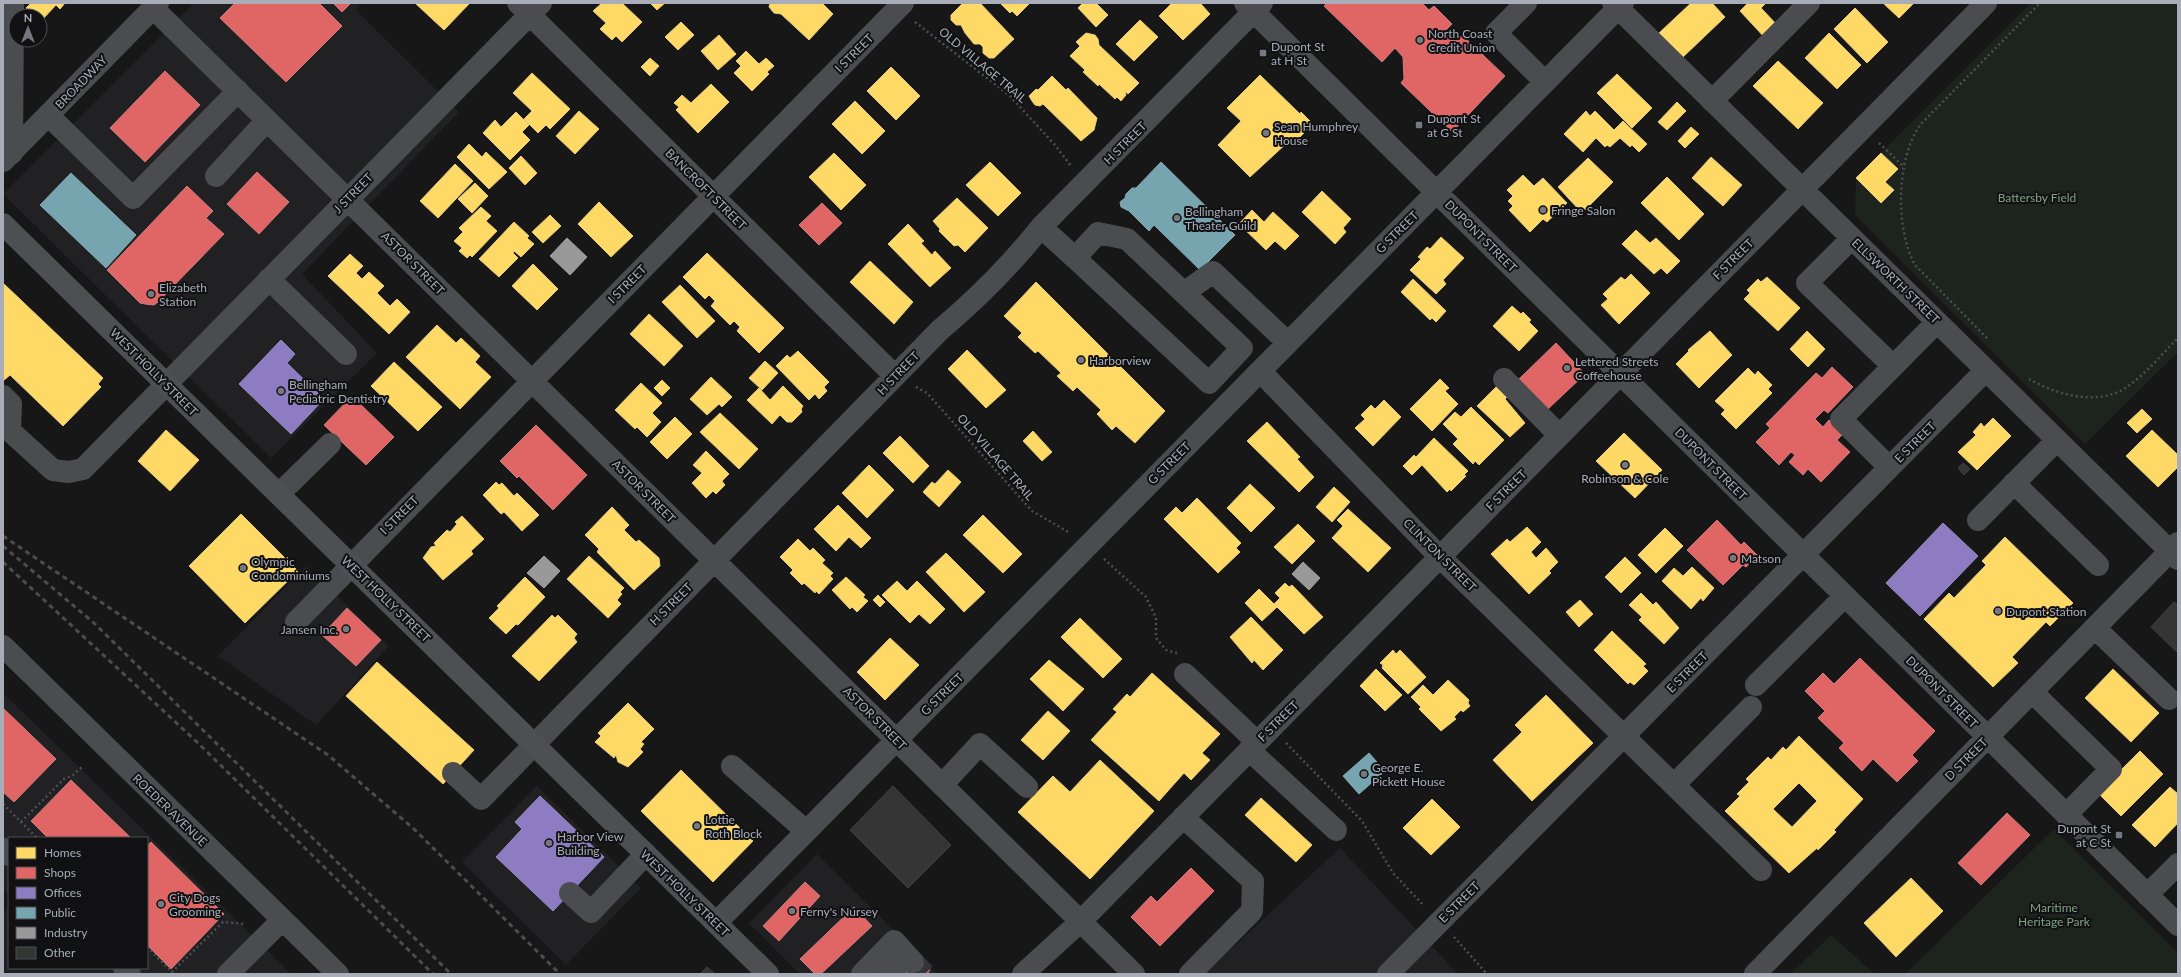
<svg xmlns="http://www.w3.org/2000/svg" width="2181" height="977" viewBox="0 0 2181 977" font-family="Lato,sans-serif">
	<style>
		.built { fill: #212123 }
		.green { fill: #1d241e }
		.homes { fill: #ffd966; stroke: #e5cc7f; fill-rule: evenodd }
		.shops { fill: #e06666; stroke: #cf7b7f }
		.offices { fill: #8e7cc3; stroke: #968bc0 }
		.public { fill: #76a5af; stroke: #85a7b2 }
		.industry { fill: #999; stroke: #9e9fa2 }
		.building { fill: #353536; stroke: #3f4043 }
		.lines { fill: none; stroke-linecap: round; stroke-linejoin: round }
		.minor-tunnel { stroke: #343537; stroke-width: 22; stroke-dasharray: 22 11; stroke-linecap: butt }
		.path { stroke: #4d4e52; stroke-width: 2.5; stroke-dasharray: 2 3; stroke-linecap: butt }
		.minor { stroke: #4b4c50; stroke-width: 22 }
		.major { stroke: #4d4f52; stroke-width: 22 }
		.rail { stroke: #4b4c4f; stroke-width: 3; stroke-dasharray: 5 4; stroke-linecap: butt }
		.poi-dot { fill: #757880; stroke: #111113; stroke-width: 1.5 }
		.labels { text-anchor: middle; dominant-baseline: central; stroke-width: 4; stroke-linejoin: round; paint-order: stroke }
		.poi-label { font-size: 12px; fill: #a8adb8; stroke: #111113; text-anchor: start }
		.street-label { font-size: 12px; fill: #a8adb8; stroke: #111113 }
		.park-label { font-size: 12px; fill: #7fa381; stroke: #111113 }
	</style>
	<rect width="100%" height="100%" fill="#171717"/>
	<path class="built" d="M194,3H362L356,10L459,112L302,274L377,353L271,458L3,194Z
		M306,566L389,646L316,725L218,656Z
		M3,693L234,918L291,974H3V913L9,906V968H147V838H9V894L3,889Z
		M537,786L641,888L566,965L462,862Z
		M1340,848L1458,974H1204Z
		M817,854L938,974H800L749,923Z"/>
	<path class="green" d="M2031,3H2178V352L2085,444L1855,215L1856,178Z
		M2054,829L2178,953V974H1905Z
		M1831,935L1875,974H1790Z"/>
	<path class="homes" d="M31,3H65L60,9L56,5L41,21L40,16H35L26,8Z
		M415,3H469V4L444,30Z
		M602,3H622L642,22L622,42L616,36L612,40L600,29L606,23L593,11Z
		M650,3H665L657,10Z
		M822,3L833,14L809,40L781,14L774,13L769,7L770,3Z
		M963,3H980L1014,39L994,58H989L983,53V47L980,44H974L965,33L961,25H956L951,20V15Z
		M1000,3H1028L1029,4L1017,16L1012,11L1010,13Z
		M1083,3H1096L1108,15L1096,27L1078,8Z
		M1172,3H1202L1201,4L1210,14L1183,40L1159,16Z
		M1691,3H1712L1725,17L1682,58L1658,34Z
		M1748,3H1766L1761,8L1779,27L1766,39L1740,11Z
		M1883,3H1914L1899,18Z
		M1855,8L1888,42L1867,63L1834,29Z
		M1140,20L1158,37L1134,61L1116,44Z
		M681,22L694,35L678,50L665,37Z
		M1086,33L1095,35L1098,39L1099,45L1139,83L1128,94L1125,91L1126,95L1121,101L1117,97L1115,99L1099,84L1098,86L1083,72L1085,70L1070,56L1080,46L1076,42Z
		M1829,33L1861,65L1837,89L1805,58Z
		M719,35L736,54L718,70L701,51Z
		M746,51L759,64L766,58L774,66L767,72L769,74L752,91L734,73L741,66L736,61Z
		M650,58L659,66L650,76L641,67Z
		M1778,61L1823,103L1798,129L1753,86Z
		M891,67L920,96L896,120L867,91Z
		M532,73L570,109L550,129L546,125L538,133L524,119L532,111L513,93Z
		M1617,74L1652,108L1632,128L1597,93Z
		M1260,75L1300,114L1301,112L1313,124L1291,146L1288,142L1250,177L1218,145L1241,121L1227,108Z
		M1052,76L1066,90L1068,88L1097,118L1094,130L1081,141L1043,104L1040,106L1035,105L1032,101L1029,96L1036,89L1038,90Z
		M711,84L729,102L698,133L676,110L679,107L674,103L682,95L691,103Z
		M855,101L885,131L862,154L832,124Z
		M1677,102L1686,111L1667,130L1658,122Z
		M579,111L599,129L575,154L556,136Z
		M1586,111L1590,116L1595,111L1614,130L1623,121L1647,144L1639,152L1632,145L1630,147L1620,138L1610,147L1607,145L1605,147L1596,138L1583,152L1564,134Z
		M516,112L529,125L522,132L530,140L510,160L483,133L495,120L501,127Z
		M1691,127L1699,134L1685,148L1678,141Z
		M469,144L482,157L486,152L507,172L489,189L457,157Z
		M834,153L866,185L841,210L809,177Z
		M1881,153L1898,169L1885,182L1894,190L1881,203L1856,178Z
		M521,156L537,173L525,185L509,168Z
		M1711,157L1742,185L1723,206L1692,178Z
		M1588,158L1613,182L1582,213L1558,187Z
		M990,162L1021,193L998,216L966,185Z
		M455,164L473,181L438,218L420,201Z
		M1523,175L1534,186L1543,178L1567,203L1547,222L1543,219L1530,232L1509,210L1513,206L1508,201L1513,196L1507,190Z
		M1667,177L1704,214L1679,240L1641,203Z
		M475,183L488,196L472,213L458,199Z
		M1322,191L1351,219L1343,228L1346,232L1335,244L1302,212Z
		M957,198L988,228L965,252L958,245L954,246L939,231L940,229L933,221Z
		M599,202L633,236L611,257L578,224Z
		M481,207L491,216L486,221L497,231L472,257L470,255L467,258L459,251L462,248L454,241L463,232L459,228Z
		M1252,210L1264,222L1273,212L1299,236L1285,250L1275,241L1266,250L1239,224Z
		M550,215L561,226L543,243L532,232Z
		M514,222L529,236L527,238L534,244L521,257L514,251L513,253L518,258L499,277L479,259Z
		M908,224L924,241L921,243L932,255L935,251L951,268L930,287L888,244Z
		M1636,230L1650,243L1656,238L1680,261L1667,274L1661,268L1654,274L1622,244Z
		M1441,237L1464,258L1443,280L1446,284L1436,294L1410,270L1421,259L1418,257L1427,247L1430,249Z
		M707,253L784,328L759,353L737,331L740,327L734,321L730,325L711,306L715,301L709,295L705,299L683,277Z
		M350,254L363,266L356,273L362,279L369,272L384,286L377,293L390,306L397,299L410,312L389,334L328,276Z
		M870,261L913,302L894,324L850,282Z
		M533,264L558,289L537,310L512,286Z
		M1631,274L1650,293L1619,324L1601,305L1608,299L1603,294L1621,277L1625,280Z
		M1767,277L1800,308L1778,331L1744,299L1750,293L1747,290L1758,279L1761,282Z
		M1413,279L1446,311L1436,322L1432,318L1430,320L1401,292Z
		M1036,282L1165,411L1135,443L1116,426L1112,430L1097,414L1101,410L1077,387L1073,391L1057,376L1061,373L1038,351L1035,353L1018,337L1022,333L1004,316Z
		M3,283L103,378L98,384L101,387L63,426L10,375L3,381Z
		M680,285L715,321L697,338L662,302Z
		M1512,306L1521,314L1523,312L1531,320L1529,322L1538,331L1519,351L1493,326Z
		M649,314L683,346L664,366L630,334Z
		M437,325L456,343L461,338L480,356L475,362L491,377L460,409L406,357Z
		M1710,331L1732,355L1699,388L1676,364L1689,351L1688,350Z
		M1807,331L1825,349L1808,367L1790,349Z
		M967,350L1006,390L986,408L948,369Z
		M798,351L829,382L824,387L827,391L819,399L815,394L809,400L776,366L787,355L790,358Z
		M765,361L778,373L762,390L749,378Z
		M394,362L442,407L418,431L371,386Z
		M1748,368L1755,375L1758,371L1772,385L1768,389L1772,393L1736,429L1721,414L1725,410L1715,401Z
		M711,377L732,397L722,407L719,404L707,415L690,399Z
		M1440,379L1449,388L1445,391L1458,404L1432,431L1410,409Z
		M662,380L670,388L662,396L654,388Z
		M641,383L662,403L652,413L661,422L647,437L637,427L635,429L615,410Z
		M783,386L803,406L801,409L802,412L792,422H787L780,415L772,424L747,400L759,388L770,400Z
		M1497,386L1507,397L1505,399L1525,423L1510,437L1477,406Z
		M1384,400L1401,417L1373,446L1355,428L1365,419L1361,415L1371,405L1375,409Z
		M1471,407L1504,440L1479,465L1475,461L1473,464L1453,444L1458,439L1443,424L1455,412L1461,417Z
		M2142,409L2152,419L2137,433L2127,423Z
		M720,413L758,449L739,469L700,432Z
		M675,417L692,434L667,459L650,442Z
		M1993,418L2011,436L1977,470L1958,452L1976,435L1973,432L1981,423L1984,427Z
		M1267,422L1300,457L1297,459L1314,477L1299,492L1247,441Z
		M166,430L199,460L170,491L138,461Z
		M2152,430L2178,455V467L2158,487L2126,456Z
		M1033,431L1052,452L1042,461L1023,441Z
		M1624,433L1662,470L1635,498L1596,461Z
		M900,436L929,466L913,483L883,453Z
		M1434,438L1468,471L1464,475L1466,476L1451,491L1450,489L1447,492L1422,465L1412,475L1403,466L1414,455L1416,457Z
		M706,451L729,474L722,481L725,485L716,494L713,491L706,498L692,483L702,473L693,465Z
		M869,465L894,490L867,518L842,493Z
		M948,470L961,482L939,507L923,492L932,482L935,484Z
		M496,482L499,485L502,483L514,496L517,493L539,515L522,531L504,512L501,514L483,495Z
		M1250,484L1275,508L1251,532L1227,508Z
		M1334,487L1350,502L1332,522L1316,507Z
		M1197,498L1241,543L1236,548L1240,552L1218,573L1164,519L1176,507L1182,513Z
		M838,505L871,538L861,548L849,537L836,551L814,529Z
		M612,507L629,525L624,530L636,542L639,540L659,558L660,566L634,590L597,552L599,549L585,535Z
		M1348,509L1391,548L1368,572L1332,538L1343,526L1337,520Z
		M241,514L298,571L245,623L189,566Z
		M983,515L1022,554L1003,573L963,535Z
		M462,516L484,539L471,551L473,554L443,580L423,558L431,547L436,546L434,543L447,530L450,532L457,524L455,522Z
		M1298,524L1315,541L1292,564L1274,547Z
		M1527,527L1541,542L1531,552L1536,558L1546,548L1558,562L1549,571L1551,573L1529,594L1491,554L1507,539L1510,542Z
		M1665,528L1683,546L1656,573L1638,555Z
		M2005,537L2073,603L2050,626L2046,622L2012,657L2018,663L1993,687L1924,619L1949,593L1954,598L1986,565L1982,561Z
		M798,539L810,551L813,548L825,560L822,563L833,573L830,576L833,579L819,594L816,591L815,593L804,583L802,585L790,573L793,570L780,557Z
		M946,553L985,592L964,612L926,572Z
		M589,556L624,588L620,592L622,594L617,600L621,604L608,618L567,579Z
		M1625,557L1641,573L1621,593L1605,577Z
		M1692,567L1714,588L1703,601L1701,598L1691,609L1662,581L1674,568L1683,576Z
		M525,577L545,597L518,625L516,624L506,634L489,618L499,608L497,606Z
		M846,577L865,595L863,597L868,601L857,612L852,607L850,609L832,590Z
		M897,581L907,591L917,581L945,609L930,624L919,614L910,623L882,595Z
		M1285,583L1289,587L1292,585L1323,617L1304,634L1274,604L1280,598L1275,593Z
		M1259,589L1277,607L1262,621L1245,603Z
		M1641,593L1653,605L1656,602L1679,628L1664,644L1639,620L1642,617L1629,605Z
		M878,595L885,602L880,607L873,600Z
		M1580,600L1593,614L1579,627L1566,612Z
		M552,615L555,618L558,615L577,634L574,638L577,642L539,681L512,656Z
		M1251,617L1283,650L1263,670L1254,660L1252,663L1230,637Z
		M1080,618L1122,659L1103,678L1061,637Z
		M1612,631L1646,664L1643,666L1648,671L1634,685L1630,682L1628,684L1594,650Z
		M890,638L919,665L885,700L857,672Z
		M1393,650L1396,654L1400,650L1426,677L1408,694L1382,668L1383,665L1380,663Z
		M1049,660L1084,689L1063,711L1030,679Z
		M377,662L474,750L443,784L346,696Z
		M1376,669L1402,695L1385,711L1360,686Z
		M2113,669L2159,713L2131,742L2085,698Z
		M1152,673L1220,734L1202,753L1210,760L1191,780L1184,773L1159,801L1091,740L1117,712L1113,709L1127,694L1130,697Z
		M1448,680L1469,700L1468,703L1470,706L1463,712L1461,710L1454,717L1456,719L1441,731L1419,709L1421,707L1411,697L1423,685L1433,695Z
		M1546,695L1593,743L1532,801L1493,760L1522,732L1515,725Z
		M628,703L654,729L641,742L644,744L640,749L643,752L628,767L618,762L616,755L614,758L595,742L601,736L598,733Z
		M1048,711L1070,731L1043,760L1021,740Z
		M1799,736L1863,799L1834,830L1836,832L1818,850L1817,848L1789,873L1725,811L1740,796L1737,794L1749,782L1746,779L1768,757L1771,760L1783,747L1786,750ZM1799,783L1817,801L1792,827L1773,809Z
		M2140,751L2163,774L2121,816L2098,793Z
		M1100,760L1154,811L1090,879L1018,812L1053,776L1070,792Z
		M681,770L753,841L713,882L641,811Z
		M2170,787L2178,794V823L2155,847L2132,825Z
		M1261,798L1312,845L1296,862L1245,815Z
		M1432,799L1460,827L1431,855L1403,828Z
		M1911,878L1943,911L1896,957L1864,923Z"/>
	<path class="shops" d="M235,3H319L342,26L286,82L220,18Z
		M333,3H351L342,12Z
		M1327,3H1422L1429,10L1434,6L1452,24L1445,31L1453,39L1463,36L1505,76L1452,132L1401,83L1404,79L1403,57L1395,48L1382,62L1324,6Z
		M165,71L200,105L145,162L110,128Z
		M257,172L289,202L259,234L227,204Z
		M187,186L213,211L206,218L224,234L158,302L154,305L145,304L140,303L107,270Z
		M822,203L842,223L819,245L799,225Z
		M1556,343L1585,374L1548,409L1519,379Z
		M1832,367L1853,387L1828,413L1824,410L1815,419L1823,427L1829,420L1843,434L1837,440L1850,452L1821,482L1808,469L1803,475L1789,462L1795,455L1791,452L1779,465L1756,442L1770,428L1766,424L1816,373L1822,378Z
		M352,396L394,437L366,465L324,425Z
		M536,425L587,475L553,510L519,476L517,478L500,461Z
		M1717,520L1741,545L1744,542L1758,556L1746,567L1743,565L1723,585L1687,550Z
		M347,608L381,640L356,666L322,635Z
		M1860,658L1935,731L1912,755L1918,761L1897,782L1873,759L1862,771L1839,748L1844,743L1818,718L1825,711L1805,691L1823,673L1834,684Z
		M3,708L56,759L14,802L3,792Z
		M71,780L131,838H48L31,821Z
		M2007,813L2030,835L1981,885L1958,863Z
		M151,842L224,914L171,969L147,945V846Z
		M1191,868L1214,891L1160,946L1131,917L1151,896L1157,902Z
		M805,882L820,896L779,941L763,926Z
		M854,907L872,926L821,974H815L800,959Z
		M917,957L930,970L927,974H900Z"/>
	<path class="offices" d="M281,340L295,354L287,363L324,399L291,434L239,384Z
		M1943,523L1978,556L1920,616L1886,583Z
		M540,796L604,857L553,911L496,857L522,829L515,822Z"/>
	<path class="public" d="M1161,162L1235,235L1200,270L1154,225L1149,231L1129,211L1121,207L1120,202L1125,198L1126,194L1132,188H1136Z
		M71,173L136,235L106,268L40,205Z
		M1369,753L1385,771L1359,794L1343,776Z"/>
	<path class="industry" d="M567,238L587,257L570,275L550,256Z
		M544,556L560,571L544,588L527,573Z
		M1303,562L1320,578L1309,590L1292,574Z"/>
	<path class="building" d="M1963,463L1970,469L1964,475L1958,468Z
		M2174,602L2178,605V653L2151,627Z
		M893,786L951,845L908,888L850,830Z
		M707,967L715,974H700Z"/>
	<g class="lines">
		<path class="minor-tunnel" d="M913,962L925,974"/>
		<path class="path" d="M915,22L1010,96L1055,145L1071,166
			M1879,143L1904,167
			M1987,338L1915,265C1895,229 1896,157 1921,124L2040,3
			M2029,379C2055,394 2095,406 2124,389C2144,376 2161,355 2178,338
			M916,387L927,393L1032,511L1070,533
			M1104,559L1146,597L1156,618V638L1166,650L1177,653
			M1286,743L1362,821L1393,873L1424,906
			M3,804L37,838
			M21,822L64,779L73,775L83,766
			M1454,937L1487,974
			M147,947L172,972L223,922L245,924"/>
		<path class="minor" d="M153,3V8L1134,974
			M518,3L895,376
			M1245,3L2178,925
			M1526,3L1496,33L1545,82
			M1613,3L2178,559
			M1712,101L1809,3
			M48,115L133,198L238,91
			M12,153L13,3
			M3,161L158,3
			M216,176L267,120
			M1041,227L1075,258
			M1098,233L1127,239L1242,348L1209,383L1075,258Z
			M1852,238L1807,283L1893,366
			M269,279L346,354
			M1184,293L1213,272L1288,343
			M1260,371L1440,557L1761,870
			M1504,379L1559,435
			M3,396L11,404L10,431L53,470L69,472L83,469L541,3
			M1889,467L1841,419L1937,322
			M2014,483L2098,565
			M279,494L330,444
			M1978,520L2057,440
			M296,622L903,3
			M2095,628L2169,699
			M3,646L338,974
			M1185,674L1257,742
			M1756,685L1845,596
			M2032,692L2111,769L2066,815
			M1249,750L1336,830
			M732,766L806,831
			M453,773L481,799L940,330C978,298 1010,266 1041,227L1262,3
			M942,785L980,744L1027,787
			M1674,785L1751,707
			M1183,817L1253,881L1252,911L1190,974
			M3,849L9,855
			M570,893L591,912L646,854
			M2147,895L2178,864
			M716,923L1623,3
			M879,957L896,974
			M124,968L130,974
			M228,974L282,920
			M862,974L894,941L913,962
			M1023,974L1081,921L1986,3
			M1388,974L1986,370
			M1755,974L2178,543"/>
		<path class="major" d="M3,224L768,974"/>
		<path class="rail" d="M3,536L328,755L414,829L560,974
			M3,546L94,623L451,974
			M3,562L197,742L433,974"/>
	</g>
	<g class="poi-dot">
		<circle cx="1420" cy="40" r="4"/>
		<rect x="1259" y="49" width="8" height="8" rx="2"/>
		<rect x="1415" y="121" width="8" height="8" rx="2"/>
		<circle cx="1266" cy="133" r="4"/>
		<circle cx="1543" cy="210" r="4"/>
		<circle cx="1177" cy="218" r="4"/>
		<circle cx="151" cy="294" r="4"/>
		<circle cx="1081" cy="360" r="4"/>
		<circle cx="1567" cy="368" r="4"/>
		<circle cx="281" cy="391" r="4"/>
		<circle cx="1625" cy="465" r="4"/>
		<circle cx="1733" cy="558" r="4"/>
		<circle cx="243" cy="568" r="4"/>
		<circle cx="1998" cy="611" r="4"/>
		<circle cx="346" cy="629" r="4"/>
		<circle cx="1364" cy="774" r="4"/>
		<circle cx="697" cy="826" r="4"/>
		<rect x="2115" y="831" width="8" height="8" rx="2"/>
		<circle cx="549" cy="843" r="4"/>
		<circle cx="161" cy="904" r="4"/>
		<circle cx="792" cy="911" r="4"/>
	</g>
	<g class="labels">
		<g class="poi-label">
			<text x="1428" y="33">North Coast<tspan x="1428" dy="14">Credit Union</tspan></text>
			<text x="1271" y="46">Dupont St<tspan x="1271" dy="14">at H St</tspan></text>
			<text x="1427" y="118">Dupont St<tspan x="1427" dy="14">at G St</tspan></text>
			<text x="1274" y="126">Sean Humphrey<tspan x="1274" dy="14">House</tspan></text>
			<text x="1551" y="210">Fringe Salon</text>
			<text x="1185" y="211">Bellingham<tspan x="1185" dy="14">Theater Guild</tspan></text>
			<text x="159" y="287">Elizabeth<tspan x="159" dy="14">Station</tspan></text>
			<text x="1089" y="360">Harborview</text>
			<text x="1575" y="361">Lettered Streets<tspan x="1575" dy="14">Coffeehouse</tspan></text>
			<text x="289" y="384">Bellingham<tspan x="289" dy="14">Pediatric Dentistry</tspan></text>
			<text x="1625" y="478" text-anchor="middle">Robinson &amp; Cole</text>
			<text x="1741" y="558">Matson</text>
			<text x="251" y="561">Olympic<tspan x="251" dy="14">Condominiums</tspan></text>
			<text x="2006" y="611">Dupont Station</text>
			<text x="338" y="629" text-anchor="end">Jansen Inc.</text>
			<text x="1372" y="767">George E.<tspan x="1372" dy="14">Pickett House</tspan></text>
			<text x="705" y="819">Lottie<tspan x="705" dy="14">Roth Block</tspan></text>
			<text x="2111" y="828" text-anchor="end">Dupont St<tspan x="2111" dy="14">at C St</tspan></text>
			<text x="557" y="836">Harbor View<tspan x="557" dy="14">Building</tspan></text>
			<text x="169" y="897">City Dogs<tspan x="169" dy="14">Grooming</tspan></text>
			<text x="800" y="911">Ferny's Nursey</text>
		</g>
		<g class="street-label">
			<text transform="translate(854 53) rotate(-45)">I STREET</text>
			<text transform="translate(983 65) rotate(40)">OLD VILLAGE TRAIL</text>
			<text transform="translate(81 82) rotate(-46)">BROADWAY</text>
			<text transform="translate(1125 143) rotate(-45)">H STREET</text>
			<text transform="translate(706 189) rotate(45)">BANCROFT STREET</text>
			<text transform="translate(353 193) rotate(-46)">J STREET</text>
			<text transform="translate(1397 232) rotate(-45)">G STREET</text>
			<text transform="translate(1481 236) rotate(45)">DUPONT STREET</text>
			<text transform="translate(1733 259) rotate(-45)">F STREET</text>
			<text transform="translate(413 263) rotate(45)">ASTOR STREET</text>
			<text transform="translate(1896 281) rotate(44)">ELLSWORTH STREET</text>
			<text transform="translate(627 284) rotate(-45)">I STREET</text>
			<text transform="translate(154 372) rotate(45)">WEST HOLLY STREET</text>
			<text transform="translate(898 373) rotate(-46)">H STREET</text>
			<text transform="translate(1915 442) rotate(-45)">E STREET</text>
			<text transform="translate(996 457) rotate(49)">OLD VILLAGE TRAIL</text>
			<text transform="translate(1169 463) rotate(-45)">G STREET</text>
			<text transform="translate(1711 464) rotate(45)">DUPONT STREET</text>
			<text transform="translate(1506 490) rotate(-45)">F STREET</text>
			<text transform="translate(644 491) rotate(45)">ASTOR STREET</text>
			<text transform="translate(399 515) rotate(-45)">I STREET</text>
			<text transform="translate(1440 555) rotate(45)">CLINTON STREET</text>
			<text transform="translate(386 599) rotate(44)">WEST HOLLY STREET</text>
			<text transform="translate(671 604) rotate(-45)">H STREET</text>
			<text transform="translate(1687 672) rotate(-45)">E STREET</text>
			<text transform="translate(1942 692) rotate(45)">DUPONT STREET</text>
			<text transform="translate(942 694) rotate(-45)">G STREET</text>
			<text transform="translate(875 718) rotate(45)">ASTOR STREET</text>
			<text transform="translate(1278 721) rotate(-45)">F STREET</text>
			<text transform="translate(1966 759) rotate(-45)">D STREET</text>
			<text transform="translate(170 810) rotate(44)">ROEDER AVENUE</text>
			<text transform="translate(685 893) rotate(44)">WEST HOLLY STREET</text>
			<text transform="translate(1459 902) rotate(-45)">E STREET</text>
		</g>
		<g class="park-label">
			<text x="2037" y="197">Battersby Field</text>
			<text x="2054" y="907">Maritime<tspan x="2054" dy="14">Heritage Park</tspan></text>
		</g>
	</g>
	<rect width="2181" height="977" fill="none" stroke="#a8adb8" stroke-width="8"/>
	<rect x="8" y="837" width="140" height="132" fill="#111113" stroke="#4d4f55"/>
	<rect x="16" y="847" width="20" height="12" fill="#ffd966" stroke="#4d4f55"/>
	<text x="44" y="857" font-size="12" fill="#a8adb8">Homes</text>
	<rect x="16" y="867" width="20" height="12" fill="#e06666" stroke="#4d4f55"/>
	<text x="44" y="877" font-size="12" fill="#a8adb8">Shops</text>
	<rect x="16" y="887" width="20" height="12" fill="#8e7cc3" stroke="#4d4f55"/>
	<text x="44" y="897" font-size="12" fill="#a8adb8">Offices</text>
	<rect x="16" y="907" width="20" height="12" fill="#76a5af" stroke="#4d4f55"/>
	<text x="44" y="917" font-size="12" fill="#a8adb8">Public</text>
	<rect x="16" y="927" width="20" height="12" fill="#999999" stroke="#4d4f55"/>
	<text x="44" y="937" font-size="12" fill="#a8adb8">Industry</text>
	<rect x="16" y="947" width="20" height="12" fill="#353536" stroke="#4d4f55"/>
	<text x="44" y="957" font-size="12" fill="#a8adb8">Other</text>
	<g transform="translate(28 28)"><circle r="19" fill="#111113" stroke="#4d4f55"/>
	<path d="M0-3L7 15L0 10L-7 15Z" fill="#757880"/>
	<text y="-6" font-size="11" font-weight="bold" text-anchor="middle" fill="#a8adb8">N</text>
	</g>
</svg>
